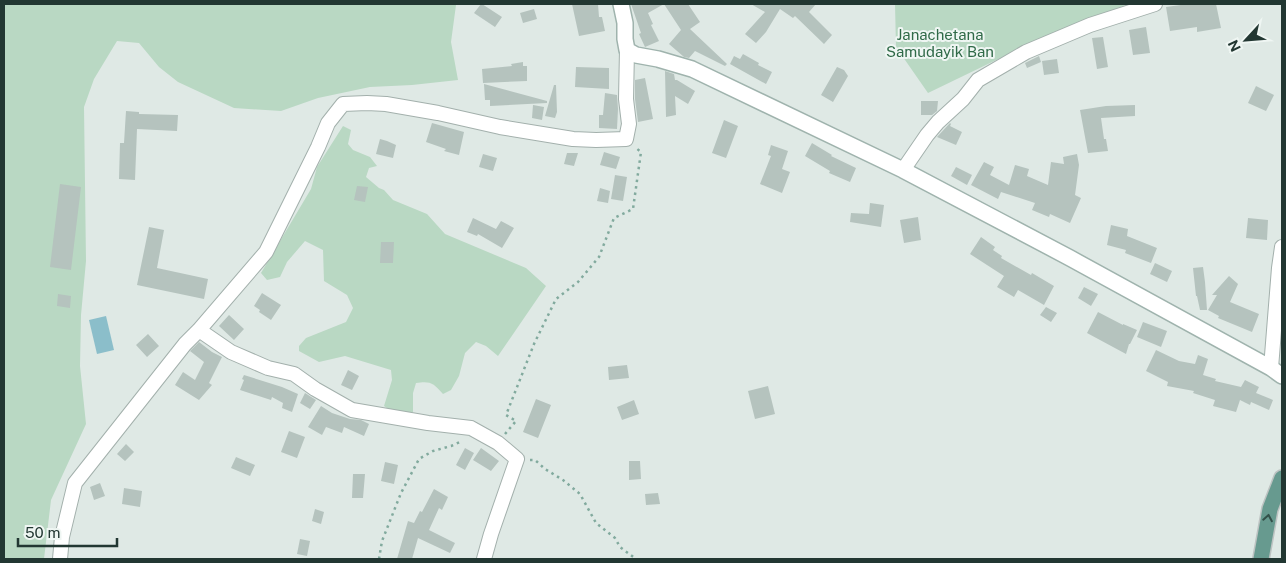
<svg xmlns="http://www.w3.org/2000/svg" width="1286" height="563" viewBox="0 0 1286 563" font-family="'Public Sans',sans-serif">
	<style>
		.green { fill: #b9d8c3 }
		.water { fill: #8bbeca }
		.building { fill: #b5c3be }
		.lines { fill: none; stroke-linecap: round; stroke-linejoin: round }
		.street-casing { stroke: #a3b0ac; stroke-width: 16 }
		.secondary-casing { stroke: #9fb3ad; stroke-width: 18 }
		.primary-casing { stroke: #bdc3c2; stroke-width: 18 }
		.path { stroke: #82aa9e; stroke-width: 2.5; stroke-dasharray: 2.5 4; stroke-linecap: butt }
		.street { stroke: #fff; stroke-width: 14 }
		.secondary { stroke: #fff; stroke-width: 15 }
		.primary { stroke: #679a8f; stroke-width: 15 }
		.oneway { stroke: #335049 }
		.labels { text-anchor: middle; dominant-baseline: central; stroke-width: 4; stroke-linejoin: round; paint-order: stroke }
		.park-label { font-size: 15px; fill: #306a48; stroke: #eff6f3 }
	</style>
	<rect width="100%" height="100%" fill="#dfe9e5"/>
	<path class="green" d="M4,4H464L456,5L451,42L458,80L412,85L370,87L318,98L281,111L234,108L178,82L159,67L139,43L117,41L94,79L84,107L86,261L81,315L80,366L86,424L51,500L44,559H4Z
		M895,4H1128L1042,38L928,93L896,47Z
		M343,126L351,130L348,144L353,150L370,157L377,166L369,168L366,177L379,188L384,190L393,200L427,214L445,234L526,268L546,286L498,356L486,346L476,342L465,353L459,376L451,390L443,394C433,383 431,381 416,383L413,393V412C405,415 391,412 384,406L392,380L391,370L345,356L319,362L299,351V346L306,338L346,322L353,308L347,295L324,281L323,250L305,241L287,262L280,277L267,280L261,273L311,189L317,167Z"/>
	<path class="water" d="M106,316L114,350L97,354L89,320Z"/>
	<path class="building" d="M481,4H482L502,17L495,27L474,13Z
		M572,4H598L599,17H602L605,31L579,36Z
		M631,4H688L700,22L690,29L727,64L725,66L695,51L689,58L684,57L669,44L681,30L664,4L648,13L653,24L651,25L659,41L645,47L639,34L641,33Z
		M751,4H816L809,12L832,35L824,44L795,16L793,18L780,9L766,32L756,43L745,34L765,12Z
		M1188,4H1216L1221,28L1197,32V27L1170,31L1166,7Z
		M534,9L537,19L523,23L520,13Z
		M1146,27L1150,53L1133,55L1129,30Z
		M1103,37L1108,67L1097,69L1092,38Z
		M743,54L759,63L758,65L772,72L766,84L730,64L734,56L740,59Z
		M1039,56L1041,62L1027,68L1025,63Z
		M1057,59L1059,73L1044,75L1042,61Z
		M523,62V66H527V81L483,83L482,69L512,66L511,64Z
		M576,67L609,68V89L575,87Z
		M837,67L844,70L848,76L833,102L821,95Z
		M665,71L674,74L675,80H677L695,91L688,104L675,96L676,115L666,117Z
		M645,78L653,119L638,122L635,99V80Z
		M484,84L547,101V103L490,106V100H485Z
		M554,85H556L557,112L555,118L545,116Z
		M1256,86L1274,95L1266,111L1248,103Z
		M605,93L617,95L618,109L617,129L599,128V115H603Z
		M921,101H938L937,111L932,115H921Z
		M533,105L544,107L542,120L532,118Z
		M1135,105V116L1101,118L1104,139H1106L1108,151L1088,153L1080,110L1106,106Z
		M126,111L139,112V114L178,115L177,131L137,129L135,180L119,179L120,143H124Z
		M724,120L738,126L726,158L712,153Z
		M432,123L464,132L459,155L444,151L446,149L426,142Z
		M950,123L951,124L950,126L962,132L956,145L937,137Z
		M380,139L387,141L396,145L393,158L376,154Z
		M812,143L832,155L831,156L856,168L850,182L829,173L830,171L805,156Z
		M771,145L788,151L782,169L790,172L782,193L760,184L771,156L768,155Z
		M604,152L620,157L616,169L600,165Z
		M567,153H578L574,166L564,164Z
		M483,154L497,158L493,171L479,167Z
		M1077,154L1079,165L1075,195L1081,198L1070,223L1050,214L1049,217L1032,210L1035,203L1001,192L998,199L971,185L984,162L994,167L990,175L1009,185L1015,165L1029,169L1027,176L1048,185L1051,162L1064,164L1063,157Z
		M956,167L972,175L967,185L951,176Z
		M615,175L627,177L623,201L611,199Z
		M60,184L81,187L71,270L50,267Z
		M357,186L368,187L365,202L354,200Z
		M600,188L610,191L608,203L597,201Z
		M870,203L884,205L881,227L850,222L851,213L869,214Z
		M918,217L921,240L904,243L900,220Z
		M473,218L496,229L501,221L514,228L502,248L478,234L477,236L467,232Z
		M1248,218L1268,220L1267,240L1246,238Z
		M1111,225L1128,229L1127,236L1157,248L1151,263L1125,253L1126,250L1107,245Z
		M149,227L164,230L157,268L208,279L204,299L137,285Z
		M981,237L995,247L993,250L1002,256L1001,258L1031,275L1032,273L1054,286L1044,305L1018,290L1014,297L997,287L1004,276L970,254Z
		M381,242H394L393,263H380Z
		M1155,263L1172,271L1167,282L1150,274Z
		M1203,267L1205,282L1207,310H1200L1197,296H1196L1193,268Z
		M1229,276L1238,284L1230,302L1259,314L1252,332L1218,318L1219,316L1208,310L1217,295H1212Z
		M1084,287L1098,294L1091,306L1078,298Z
		M262,293L281,305L271,320L259,312L260,310L254,306Z
		M58,294L71,296L70,308L57,306Z
		M1046,307L1057,313L1051,322L1040,315Z
		M1098,312L1123,325V324L1137,330L1130,344H1129L1126,354L1087,333Z
		M229,315L244,329L234,340L219,326Z
		M1143,322L1167,331L1161,347L1137,337Z
		M148,334L159,346L147,357L136,345Z
		M199,342L212,352L222,357L209,383L212,385L199,400L175,385L183,372L195,380L204,362L190,351Z
		M1156,350L1179,361L1195,364L1198,355L1208,359L1203,375L1216,379L1215,381L1241,387L1245,380L1259,387L1256,393L1273,400L1269,410L1251,402L1250,405L1240,400L1236,412L1213,406L1215,400L1193,393L1194,391L1167,386L1168,382L1146,371Z
		M627,365L629,378L609,380L608,367Z
		M348,370L359,376L352,390L341,385Z
		M244,375L282,387L298,394L292,412L282,408L283,403L272,397L271,400L240,390L244,380L242,379Z
		M768,386L775,414L755,419L748,391Z
		M305,393L316,400L310,409L300,403Z
		M536,399L551,405L538,438L523,432Z
		M634,400L639,414L622,420L617,407Z
		M321,406L332,413L350,419L361,420L369,424L364,436L344,427L342,433L326,427L322,435L308,427Z
		M289,431L305,437L297,458L281,452Z
		M126,444L134,452L125,461L117,454Z
		M465,448L474,453L465,470L456,465Z
		M481,448L499,461L491,471L473,460Z
		M236,457L255,465L250,476L231,468Z
		M629,461H640L641,479L629,480Z
		M385,462L398,465L394,484L381,481Z
		M353,474H365L363,498H352Z
		M100,483L105,496L94,500L90,487Z
		M124,488L142,491L140,507L122,504Z
		M434,489L448,497L442,510L439,508L429,530L455,543L450,553L418,538L412,559H397L408,521L414,523L420,511L422,512Z
		M658,493L660,504L646,505L645,494Z
		M315,509L324,512L321,524L312,521Z
		M300,539L310,541L307,556L297,554Z"/>
	<g class="lines">
		<g class="street-casing">
			<path id="street" d="M903,170L927,135L938,122L963,99L978,80L1026,52L1090,25L1155,4
				M199,330L231,352L268,368L294,374L315,389L352,410L428,423L471,428L498,443L517,459L491,534L484,559
				M1271,368L1279,268L1282,247
				M60,559L62,537L75,483L185,344L199,330L266,252L318,147L328,123L343,104L367,103L386,104L438,113L500,127L573,139L596,140L626,139L629,124L626,99L627,50"/>
		</g>
		<g class="secondary-casing">
			<path id="secondary" d="M621,4L625,23V39L627,50L636,55L658,59L692,69L903,170L1070,258L1271,368L1282,376"/>
		</g>
		<g class="primary-casing">
			<path id="primary" d="M1261,559L1270,509L1282,478"/>
		</g>
		<path class="path" d="M505,434L516,421L506,415L534,344L556,299L578,282L599,257L614,218L633,209L641,152L636,148
			M530,460H535L545,469L563,480L580,494L596,523L615,538L620,547L636,559
			M379,559L382,541L401,493L419,459L433,451L451,446L462,441"/>
		<use href="#street" class="street"/>
		<use href="#secondary" class="secondary"/>
		<use href="#primary" class="primary"/>
	</g>
	<defs><path id="oneway-chevron" d="M-2-3.5L2.5 0L-2 3.5" fill="none" stroke-width="1.6" stroke-linecap="round" stroke-linejoin="round" transform="scale(1.25)"/></defs>
	<use class="oneway" href="#oneway-chevron" transform="translate(1268 518) rotate(-80)"/>
	<g class="labels">
		<g class="park-label">
			<text x="940" y="34">Janachetana<tspan x="940" dy="17">Samudayik Ban</tspan></text>
		</g>
	</g>
	<rect width="1286" height="563" fill="none" stroke="#223732" stroke-width="10"/>
	<g transform="translate(1246 40) rotate(244)" stroke="#eff6f3" stroke-width="4" paint-order="stroke">
	<path d="M0-4L9 19L0 12L-9 19Z" fill="#223732"/>
	<text y="-8" font-size="14" font-weight="bold" text-anchor="middle" fill="#223732">N</text>
	</g>
	<path d="M18 538v8h99v-8" fill="none" stroke="#223732" stroke-width="2.5"/>
	<text x="25" y="538" font-size="15" fill="#223732" stroke="#eff6f3" stroke-width="4" paint-order="stroke">50 m</text>
</svg>
